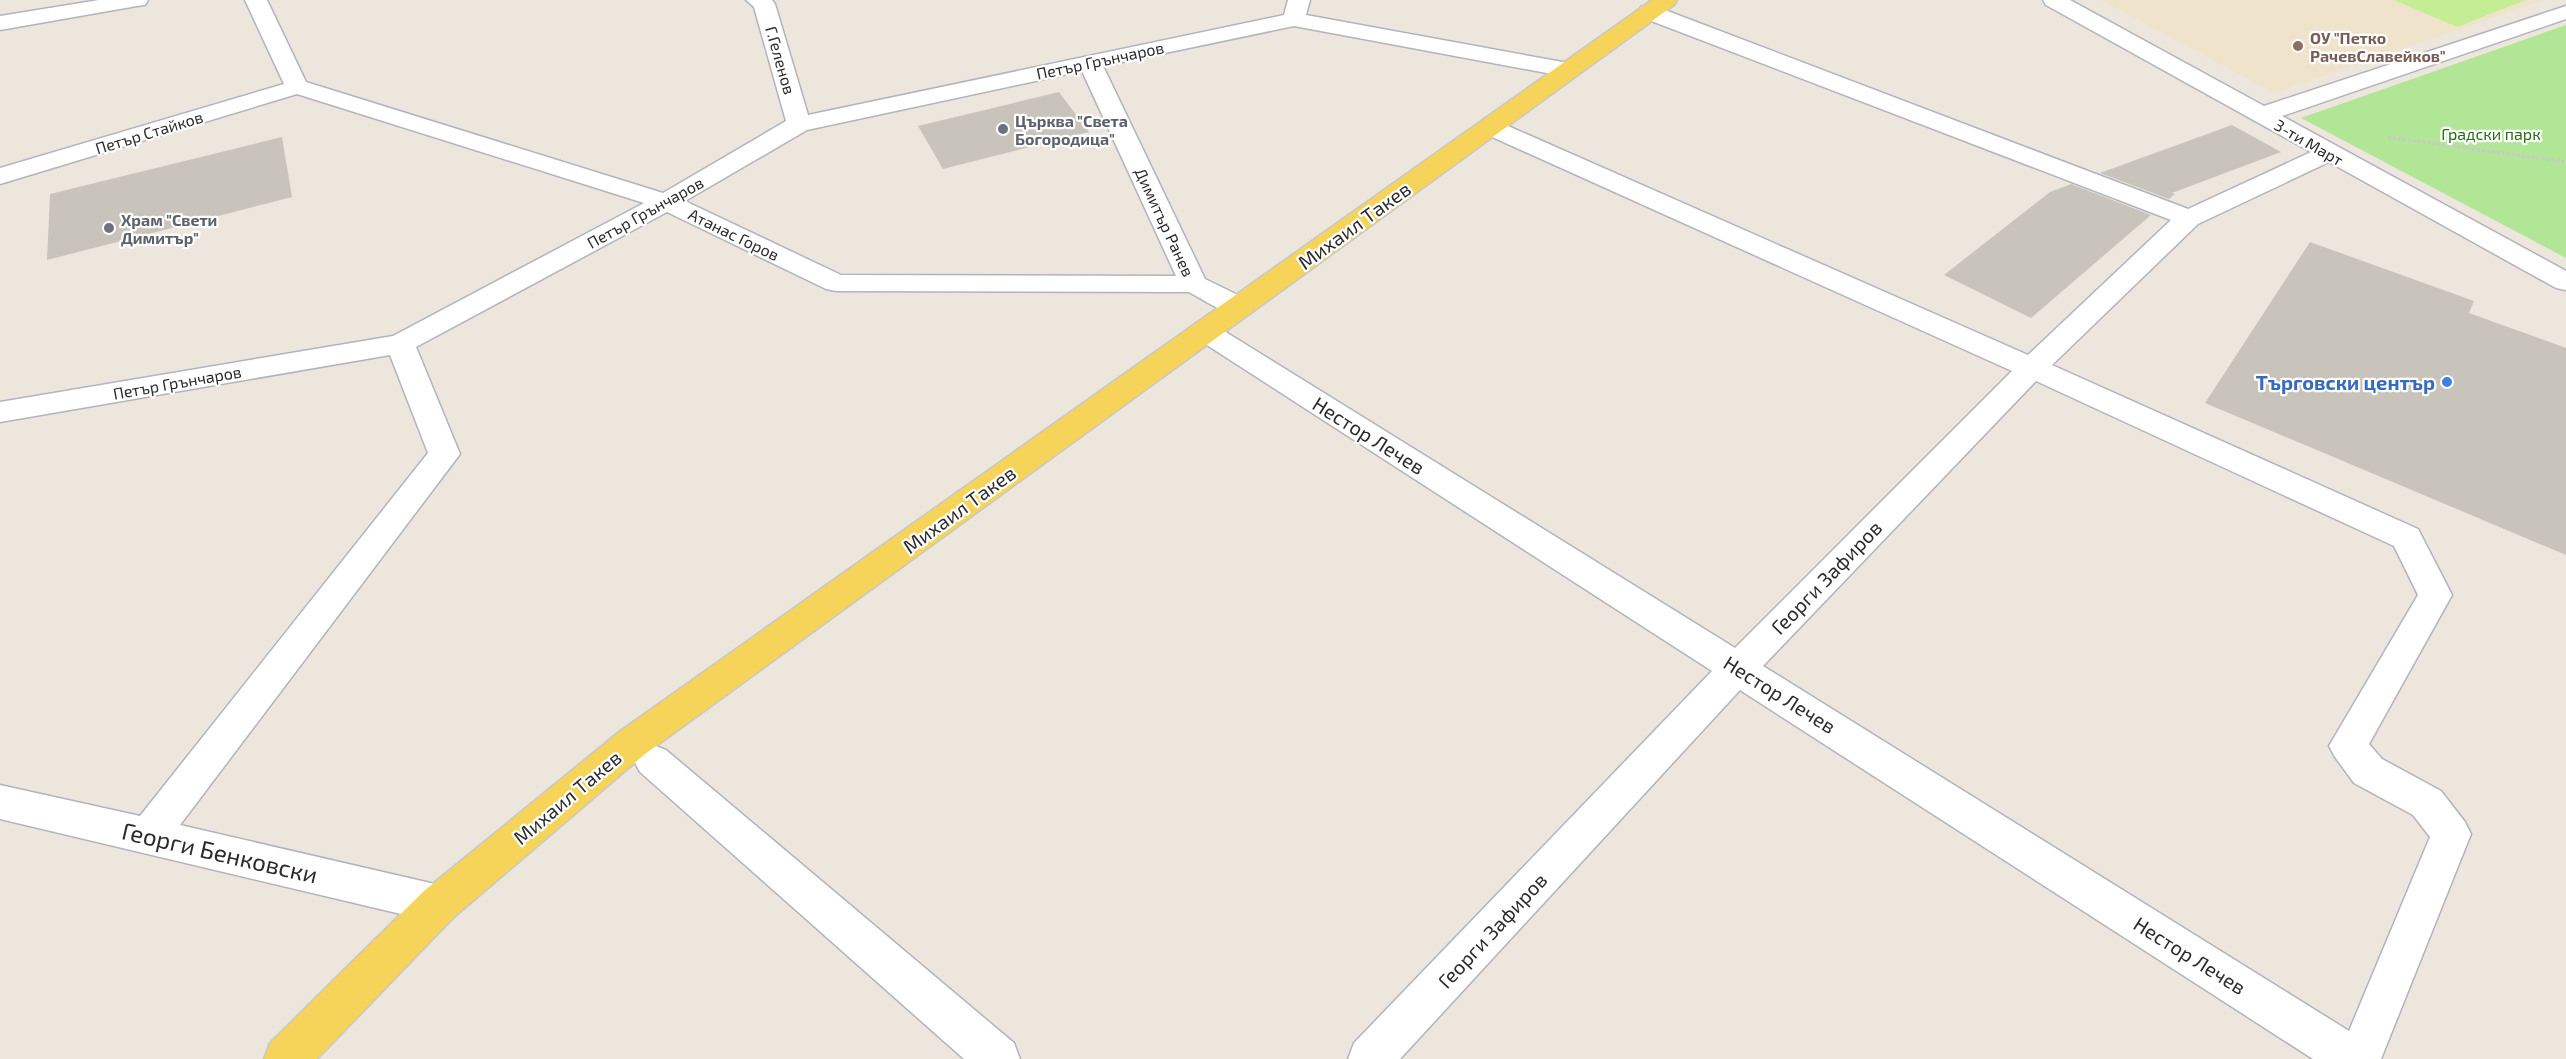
<svg xmlns="http://www.w3.org/2000/svg" width="2566" height="1059" viewBox="0 0 2566 1059" font-family="'Exo 2',sans-serif">
	<style>
		.education { fill: #efe4cb }
		.green { fill: #b1e697 }
		.pitch { fill: #c5ed93 }
		.building { fill: #c9c4bb }
		.lines { fill: none; stroke-linecap: round; stroke-linejoin: round }
		.minor-casing { stroke: #b1b3bf; stroke-width: 3 }
		.major-casing { stroke: #c8c8c8; stroke-width: 3 }
		.path { stroke: #c8c8c8; stroke-width: 3; stroke-dasharray: 3 2; stroke-linecap: butt }
		.minor { fill: #fff; fill-rule: evenodd }
		.major { fill: #f5d459; fill-rule: evenodd }
		.education-dot { fill: #8d6e63; stroke: #fff; stroke-width: 2 }
		.worship-dot { fill: #6b7280; stroke: #fff; stroke-width: 2 }
		.shop-dot { fill: #3f7fe0; stroke: #fff; stroke-width: 2 }
		.labels { text-anchor: middle; dominant-baseline: central; stroke-width: 4.5; stroke-linejoin: round; paint-order: stroke }
		.far-education-label { font-size: 16px; font-weight: bold; fill: #785e54; stroke: #fff; text-anchor: start }
		.far-street-label { font-size: 16px; fill: #2b2b2b; stroke: #fff }
		.far-worship-label { font-size: 16px; font-weight: bold; fill: #5b616d; stroke: #fff; text-anchor: start }
		.far-park-label { font-size: 16px; fill: #286b18; stroke: #fff }
		.street-label { font-size: 20px; fill: #2b2b2b; stroke: #fff }
		.shop-label { font-size: 20px; font-weight: bold; fill: #366cbe; stroke: #fff; text-anchor: end }
		.near-street-label { font-size: 24px; fill: #2b2b2b; stroke: #fff }
	</style>
	<rect width="100%" height="100%" fill="#ede6dd"/>
	<path class="education" d="M2101,0H2545L2274,93Z"/>
	<path class="green" d="M2566,25V258L2301,118Z"/>
	<path class="pitch" d="M2394,0H2526L2457,27Z"/>
	<path class="building" d="M1059,92L1089,132L943,169L918,126Z
		M2232,125L2281,152L2172,193L2175,194L2169,199L2100,173Z
		M282,137L292,197L47,260L50,194Z
		M2071,184L2151,215L2031,318L1944,275L2050,192Z
		M2310,242L2474,301L2469,313L2566,348V555L2205,403Z"/>
	<g class="lines">
		<g class="minor-casing">
			<path id="minor" d="M99,0H148L145,5L137,6L0,30V16Z
				M245,0H267L306,82L663,193L786,121L754,7L746,0H772L775,4L808,115L1284,15L1288,0H1310L1306,15L1568,63L1576,65L1579,70L1576,75L1568,77L1294,26L1103,66L1205,279L1250,301L1254,307L1250,313C1229,319 1208,302 1189,292L836,291L826,289L667,212L416,347L460,454L180,825L439,885L454,891L460,904L454,917L439,923L0,819V785L140,816L428,453L390,355L0,422V402L393,336L644,203L297,94L0,184V168L284,84ZM1082,71L1176,276L841,275L685,201L807,130Z
				M2043,0H2070L2264,106L2566,6V19L2282,116L2566,271V290L2556,288L2329,162L2198,224L2052,365L2418,529L2452,595L2369,744L2382,759L2441,791L2465,822L2471,834L2381,1059H2313L1740,690L1400,1059H1348L1354,1043L1712,671L1196,338L1192,332L1196,326L1206,323L1216,326L1735,648L2012,371L1481,132L1478,127L1481,122L1490,120L1499,122L2028,355L2171,220L1641,17L1638,12L1641,7L1649,6L1657,7L2188,209L2311,152L2046,5ZM2036,381L2394,546L2418,595L2329,746L2335,757L2354,783L2413,815L2430,837L2349,1031L1763,666Z
				M653,745L666,750L1014,1043L1020,1059H964L640,772L634,761L640,750Z"/>
		</g>
		<g class="major-casing">
			<path id="major" d="M1652,0H1677L1674,5L645,754L454,917L317,1059H264L270,1043L424,891L619,732Z"/>
		</g>
		<path class="path" d="M2388,137L2566,162"/>
		<use href="#minor" class="minor"/>
		<use href="#major" class="major"/>
	</g>
	<circle class="education-dot" cx="2298" cy="46" r="6"/>
	<g class="worship-dot">
		<circle cx="1003" cy="129" r="6"/>
		<circle cx="109" cy="228" r="6"/>
	</g>
	<circle class="shop-dot" cx="2447" cy="382" r="6"/>
	<g class="labels">
		<g class="far-education-label">
			<text x="2310" y="37">ОУ "Петко<tspan x="2310" dy="18">РачевСлавейков"</tspan></text>
		</g>
		<g class="far-street-label">
			<text transform="translate(781 60) rotate(74)">Г.Геленов</text>
			<text transform="translate(1100 60) rotate(-12)">Петър Грънчаров</text>
			<text transform="translate(149 132) rotate(-17)">Петър Стайков</text>
			<text transform="translate(2309 142) rotate(30)">3-ти Март</text>
			<text transform="translate(645 212) rotate(-29)">Петър Грънчаров</text>
			<text transform="translate(1165 222) rotate(65)">Димитър Ранев</text>
			<text transform="translate(734 234) rotate(26)">Атанас Горов</text>
			<text transform="translate(177 382) rotate(-10)">Петър Грънчаров</text>
		</g>
		<g class="far-worship-label">
			<text x="1015" y="120">Църква "Света<tspan x="1015" dy="18">Богородица"</tspan></text>
			<text x="121" y="219">Храм "Свети<tspan x="121" dy="18">Димитър"</tspan></text>
		</g>
		<g class="far-park-label">
			<text x="2491" y="133">Градски парк</text>
		</g>
		<g class="street-label">
			<text transform="translate(1354 225) rotate(-36)">Михаил Такев</text>
			<text transform="translate(1369 435) rotate(32)">Нестор Лечев</text>
			<text transform="translate(959 509) rotate(-36)">Михаил Такев</text>
			<text transform="translate(1826 577) rotate(-46)">Георги Зафиров</text>
			<text transform="translate(1780 694) rotate(32)">Нестор Лечев</text>
			<text transform="translate(567 797) rotate(-40)">Михаил Такев</text>
			<text transform="translate(1492 930) rotate(-47)">Георги Зафиров</text>
			<text transform="translate(2190 955) rotate(32)">Нестор Лечев</text>
		</g>
		<g class="shop-label">
			<text x="2435" y="382">Търговски център</text>
		</g>
		<g class="near-street-label">
			<text transform="translate(220 852) rotate(13)">Георги Бенковски</text>
		</g>
	</g>
</svg>
